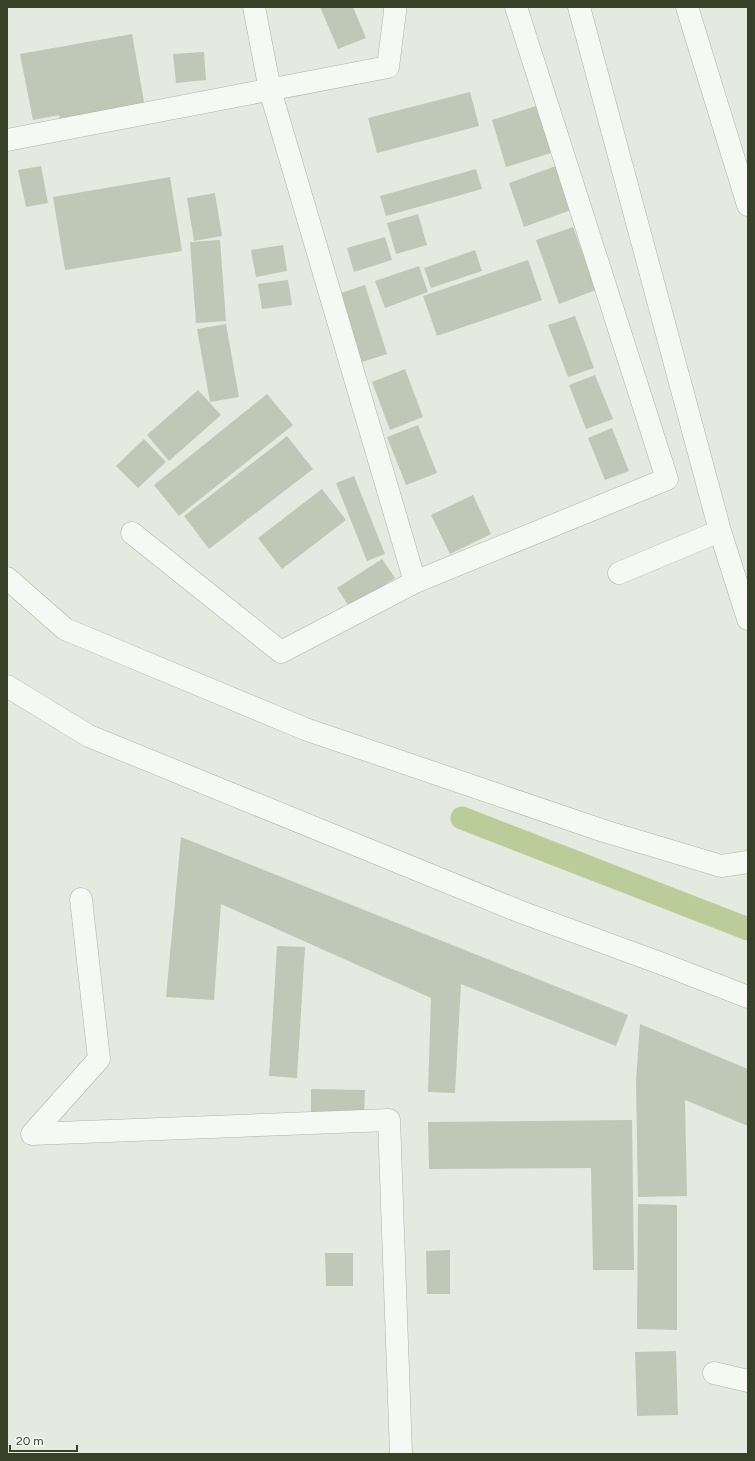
<svg xmlns="http://www.w3.org/2000/svg" width="755" height="1461" viewBox="0 0 755 1461" font-family="Figtree,sans-serif">
	<style>
		.lines { fill: none; stroke-linecap: round; stroke-linejoin: round }
		.canal { stroke: #bacc99; stroke-width: 23 }
		.building { fill: #bfc7b7 }
		.minor-casing { stroke: #adb4a5; stroke-width: 23 }
		.minor { stroke: #f5f8f3; stroke-width: 22 }
	</style>
	<rect width="100%" height="100%" fill="#e5eae0"/>
	<g class="lines">
		<path class="canal" d="M462,818L748,929"/>
	</g>
	<path class="building" d="M320,7H353L366,38L338,49Z
		M132,34L146,113L62,128L59,115L33,120L20,54Z
		M204,52L206,80L176,83L173,54Z
		M470,92L479,126L377,153L368,118Z
		M539,105L554,152L506,167L492,120Z
		M41,166L48,203L26,207L18,170Z
		M556,166L571,210L524,227L509,183Z
		M476,169L482,189L386,216L380,196Z
		M170,177L182,251L65,270L53,197Z
		M215,193L222,236L194,241L187,198Z
		M418,214L427,245L396,254L387,223Z
		M573,227L596,290L559,304L536,240Z
		M385,237L392,260L354,272L347,248Z
		M220,240L226,321L196,323L190,242Z
		M283,245L287,271L256,277L251,250Z
		M475,250L482,271L431,288L424,268Z
		M528,260L542,300L437,336L423,296Z
		M419,266L428,292L385,308L375,281Z
		M288,280L292,305L262,309L258,284Z
		M365,285L387,354L362,362L341,293Z
		M575,316L594,368L568,377L548,325Z
		M226,324L239,397L210,402L197,329Z
		M405,369L423,417L390,430L372,382Z
		M595,375L613,419L586,429L569,385Z
		M198,390L221,415L169,461L147,435Z
		M267,394L293,425L179,516L154,485Z
		M418,425L437,473L406,485L387,437Z
		M612,428L629,471L605,480L588,438Z
		M287,436L313,469L209,549L184,516Z
		M144,439L166,462L138,488L116,466Z
		M354,476L385,554L367,561L336,483Z
		M322,489L346,520L282,569L258,538Z
		M473,495L491,534L450,554L431,515Z
		M382,559L395,578L350,608L337,588Z
		M181,837L628,1015L616,1046L461,984L455,1093L428,1092L431,998L221,904L214,1000L166,997Z
		M277,946L305,947L297,1078L269,1076Z
		M640,1024L748,1069V1126L685,1100L687,1196L638,1197L636,1080Z
		M311,1089L365,1090L364,1114H311Z
		M632,1120L634,1270H593L591,1168L429,1169L428,1122Z
		M638,1204L677,1205V1330L637,1329Z
		M450,1250V1294H427L426,1251Z
		M325,1253H353V1286H326Z
		M676,1351L678,1415L637,1416L635,1352Z"/>
	<g class="lines">
		<g class="minor-casing">
			<path id="minor" d="M254,7L270,90L415,582
				M579,7L720,531L619,573
				M687,7L748,205
				M7,140L388,67L395,12V7
				M720,531L748,619
				M132,533L281,652L415,582L667,479L516,7
				M7,578L65,629L305,729L604,831L721,866L748,862
				M7,686L89,736L521,912L668,966L748,997
				M81,899L99,1059L32,1134L389,1120L401,1454
				M714,1373L748,1381"/>
		</g>
		<use href="#minor" class="minor"/>
	</g>
	<rect width="755" height="1461" fill="none" stroke="#354227" stroke-width="16"/>
	<path d="M10 1445v6h67v-6" fill="none" stroke="#354227" stroke-width="2"/>
	<text x="16" y="1445" font-size="12" fill="#354227" stroke="#f4f7ef" stroke-width="3" paint-order="stroke">20 m</text>
</svg>
